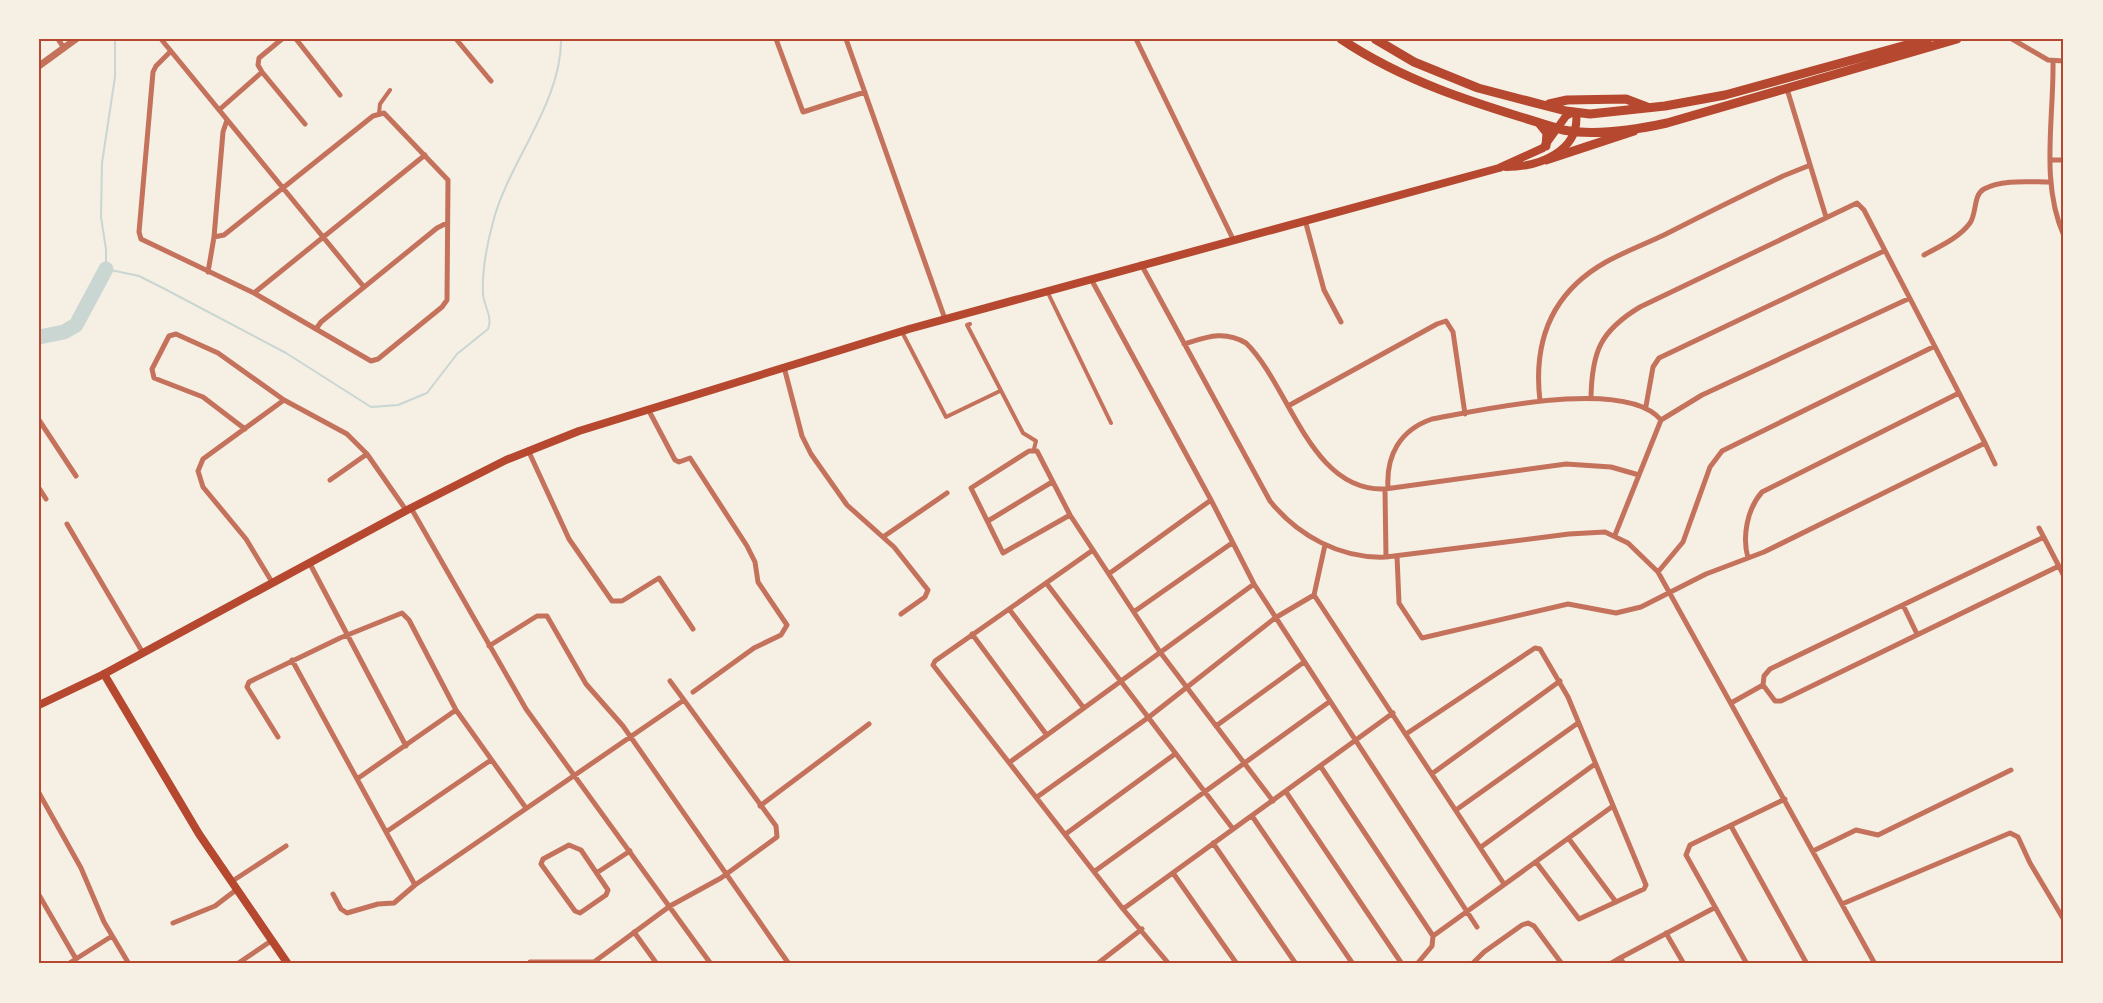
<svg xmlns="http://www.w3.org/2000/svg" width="2103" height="1003" viewBox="0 0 2103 1003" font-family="'PT Sans Narrow',sans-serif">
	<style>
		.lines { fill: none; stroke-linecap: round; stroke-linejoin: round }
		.stream { stroke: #c9d6d2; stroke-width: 2 }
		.river { stroke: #c9d6d2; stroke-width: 15 }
		.pedestrian { stroke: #c5725c; stroke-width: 4 }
		.minor { stroke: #c5725c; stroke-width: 5 }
		.tertiary { stroke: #c5725c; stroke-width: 7 }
		.secondary { stroke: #b5482f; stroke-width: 8 }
		.primary { stroke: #b5482f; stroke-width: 8 }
		.trunk { stroke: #b5482f; stroke-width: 9 }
		.neatline { fill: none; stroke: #b5482f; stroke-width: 2 }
	</style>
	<rect width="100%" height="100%" fill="#f6efe4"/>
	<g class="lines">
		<path class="stream" d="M115,39V77L102,163L101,217L106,249V269L139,276L161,287L286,353L371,407L398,405L427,393L457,354L488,329C493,316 484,307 483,294C482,271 487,244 493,222C508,163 562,102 561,39"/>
		<path class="river" d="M39,337L64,332L76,325L106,269"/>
		<path class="pedestrian" d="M379,113L380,104L390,90
			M1047,291L1111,423
			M970,324L967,325L1023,433L1036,441L1034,449
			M902,332L946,417L1000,391"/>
		<path class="minor" d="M58,39L64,48
			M161,39L364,287
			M296,39L340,95
			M456,39L491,81
			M776,39L803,112L865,92
			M846,39L945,319
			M1136,39L1233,239
			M2012,39L2048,60L2064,61
			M170,52L156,66L153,72L139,232L141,239L254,293L371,361L378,359L442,307L447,300L448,180L384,113L373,116L224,235L214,237
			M2053,61C2054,119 2040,182 2064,236
			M262,72L258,65L259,58L282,39
			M1787,89L1826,217
			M219,110L262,72L305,124
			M2051,160H2064
			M1305,220L1324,290L1341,322
			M1924,255C1940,246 1959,238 1970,223C1977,213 1973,195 1984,189C2002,179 2030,182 2050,182
			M1141,264L1270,501C1298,536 1341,559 1386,557L1569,534L1605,532L1628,543L1658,572L1875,964
			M208,272L214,237L223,132L227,120
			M1091,279L1211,500L1110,573
			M254,293L425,155
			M316,329L321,322L437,228L447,223
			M1184,344C1207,337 1224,330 1246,343C1290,386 1310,492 1385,489L1566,464L1611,467L1639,475
			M784,367L802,436L811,454L847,505L894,547L928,590L925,597L901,614
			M1540,401C1533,342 1551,293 1606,262C1624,252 1645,244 1664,235C1703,215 1743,195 1783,176L1808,166
			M1288,406L1437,324L1446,321L1453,332L1465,414
			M1646,406L1653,367L1659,358L1884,251
			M648,409L675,460L679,462L690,458L747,546L755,562L758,582L787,625L781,635L754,648L693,692
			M39,420L76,476
			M245,429L203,397L154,378L152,369L169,336L176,334L218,353L284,400L347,434L367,454L406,510
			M1985,443L1995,464
			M528,450L569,539L612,601H622L659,578L693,629
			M330,480L367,454
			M39,488L46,499
			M1388,488C1386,455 1400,430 1432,419C1482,410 1626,377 1661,420
			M1385,489L1386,557
			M1211,500L1254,584
			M411,508L526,709L711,964
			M1070,515L1003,553L971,488L1029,451H1037L1070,515L1160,652L1273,801
			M988,521L1052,482
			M67,524L143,653
			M2039,528L2064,576
			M1615,535L1661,420L1702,395L1908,299
			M883,537L947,493
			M2044,537L1770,669L1764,676L1763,685L1775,701H1781L2059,566
			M1093,550L935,661L933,665L1123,909L1393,713
			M1397,556L1399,603L1422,638L1568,604L1616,613L1641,607L1706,574L1764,552L1985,443L1864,210L1857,203L1640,307C1600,331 1592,352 1591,397
			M1748,558C1742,537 1747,509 1762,492L1959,393
			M309,562L406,746
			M1658,572L1683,542L1710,467L1722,451L1933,347
			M272,582L246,539L203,487L198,471L203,459L284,400
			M1047,584L1233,829
			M1314,595L1504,884
			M1903,605L1917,634
			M1009,609L1083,707
			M1135,611L1232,543
			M972,634L1046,734
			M489,646L537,616H547L586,684L623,726L789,964
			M292,660L415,885
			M1731,703L1763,685
			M1216,726L1304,662
			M1406,734L1535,648L1540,649L1568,697L1646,885L1644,889L1579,919L1536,862
			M278,737L247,687L249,682L340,638L402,613L409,620L456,710L526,808
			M1010,762L1254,584L1477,927
			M1321,767L1433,936
			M1433,773L1560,681
			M357,779L456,710
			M1286,792L1402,964
			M39,793L81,868L104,922L129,964
			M1037,797L1149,717L1275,618L1314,595L1325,545
			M760,806L869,724
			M1456,810L1578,723
			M1252,816L1353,964
			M1731,826L1807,964
			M386,832L491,760
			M1067,833L1175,754
			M1569,839L1616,902
			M1213,843L1296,964
			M569,845L581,850L608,890L606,895L580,913L575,911L541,864L543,859Z
			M1481,847L1595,764
			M1813,851L1856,830L1878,835L2011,770
			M1095,871L1329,702
			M598,872L630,851
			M1173,873L1237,964
			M231,882L286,846
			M333,894L341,909L347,913L378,904L394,903L415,885L684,700L670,681
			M39,895L76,959
			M1842,904L2010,833L2018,837L2030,863L2064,920
			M1123,909L1169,964
			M173,923L215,906L236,890
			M634,932L657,964
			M1666,933L1684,964
			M530,962H594L670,906L721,878L777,837L776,826L684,700
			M68,964L112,936
			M237,964L271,941
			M1097,964L1142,929
			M1417,964L1432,946L1433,936L1613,806
			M1472,964L1484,952L1522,925L1528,923L1534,926L1562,964
			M1610,964L1620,958
			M1624,964L1620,958L1714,908
			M1747,964L1686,855L1690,845L1785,799"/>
		<path class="tertiary" d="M39,66L76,39"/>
		<path class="secondary" d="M104,674L199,834L288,964"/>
		<path class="primary" d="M1506,167C1538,167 1581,152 1576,112
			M39,705L104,674L411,508L506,460L579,431L909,329L1499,168L1543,148L1566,116L1573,112"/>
		<path class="trunk" d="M1341,39C1409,85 1485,106 1563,130C1595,136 1635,130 1667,123L1957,39
			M1375,39L1414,62L1478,88L1566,111L1590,114L1665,106L1725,95L1928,39
			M1549,104L1567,100L1626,99L1647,107
			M1539,123L1547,133L1546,146
			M1546,160L1634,131"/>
	</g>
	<rect width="2103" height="1003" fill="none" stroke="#f6efe4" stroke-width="81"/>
	<rect x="40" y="40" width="2022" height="922" class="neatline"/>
</svg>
